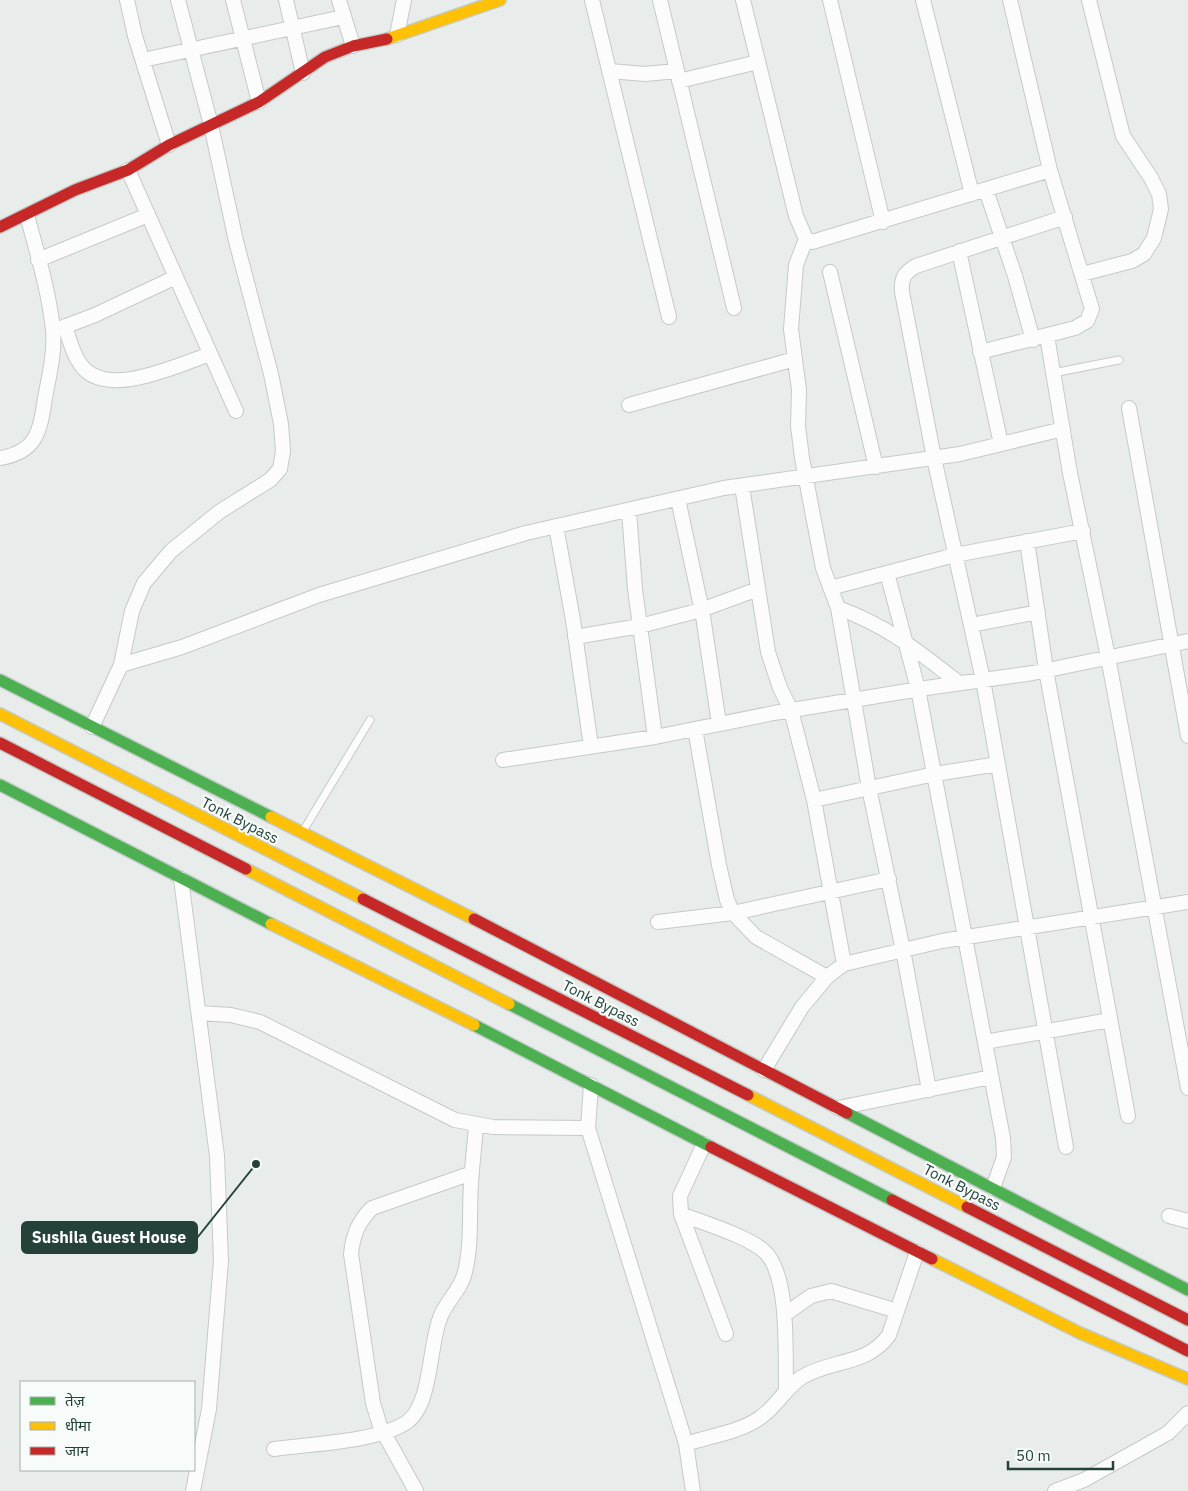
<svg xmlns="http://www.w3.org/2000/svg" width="1188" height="1491" viewBox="0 0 1188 1491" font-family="'IBM Plex Sans','Noto Sans Devanagari',sans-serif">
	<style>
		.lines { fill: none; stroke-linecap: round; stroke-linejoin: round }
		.lane-casing { stroke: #c5cac8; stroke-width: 9 }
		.street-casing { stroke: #c5cac8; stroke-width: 16 }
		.fast-casing { stroke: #c3cbc8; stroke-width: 14 }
		.slow-casing { stroke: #c3cbc8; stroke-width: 14 }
		.jam-casing { stroke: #c3cbc8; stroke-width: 14 }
		.lane { stroke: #fcfcfc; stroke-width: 7 }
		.street { stroke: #fcfcfc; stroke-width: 14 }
		.fast { stroke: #4caf50; stroke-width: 11 }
		.slow { stroke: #ffc107; stroke-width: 11 }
		.jam { stroke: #c62828; stroke-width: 11 }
		.labels { text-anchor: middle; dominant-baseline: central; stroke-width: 4.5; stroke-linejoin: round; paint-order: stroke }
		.street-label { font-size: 15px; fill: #24423a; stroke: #f7fbf9 }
		.leader { fill: none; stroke: #24423a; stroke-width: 2 }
		.callout-dot { fill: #24423a; stroke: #f7fbf9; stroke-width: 2 }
		.callout { fill: #24423a; stroke: #24423a; stroke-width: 2 }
		.callout-label { font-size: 16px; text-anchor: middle; font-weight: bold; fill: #fff }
	</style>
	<rect width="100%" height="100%" fill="#e8edeb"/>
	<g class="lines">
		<g class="lane-casing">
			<path id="lane" d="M1053,373L1119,360
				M303,831L370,720"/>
		</g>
		<g class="street-casing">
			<path id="street" d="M127,0L135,36L169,145
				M233,0L259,102
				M286,0L303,73
				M339,0L353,46
				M592,0L669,317
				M660,0L734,308
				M743,0L796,216L806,239L812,242L1050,170
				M830,0L883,222
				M923,0L972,194
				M397,35L404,0
				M143,60L343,17
				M609,71L645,74L677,71
				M679,81L758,62
				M128,170L236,411
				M986,190L1015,276L1033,340
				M1065,217L916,266C904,273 901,278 902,292L934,458L983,680L1066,1147
				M806,239L796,265L791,329L799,390L798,426L802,458L823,568L838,608L869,788L903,950L929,1090
				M959,251L1001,444
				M38,260L148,215
				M830,272L876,467
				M1082,274L1132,261L1144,254L1154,238L1161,209L1159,194L1151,178L1123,136L1089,0
				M65,326C69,338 72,352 79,362C102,402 178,365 210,354
				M58,329L95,315L176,277
				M1047,336L1070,473L1108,657L1188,1088
				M980,352L1075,328L1087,321L1092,309L1050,170L1010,0
				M629,405L795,359
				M1129,408L1188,736
				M0,458C37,452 40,431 45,398C49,376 55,353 53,330C49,291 37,253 27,215
				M742,486L768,652L780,688L791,710L814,800L844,964
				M678,499L703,616L719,724
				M629,511L635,589L655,737
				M556,526L573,620L591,746
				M1027,541L1046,670L1128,1116
				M887,573L918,689L1003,1138L1004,1157L993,1188
				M830,588L955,555L1083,531
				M838,608C888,626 918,651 959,683
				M971,625L1038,612
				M575,637L640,626L701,610L758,589
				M121,665L182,647L319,595L526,533L724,488L960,454L1063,429
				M92,727L121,665L132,611L144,583L171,551L219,512L270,480L280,469L283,451L281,424L271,374L236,241L211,125L178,0
				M695,729L719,865L727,900L733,913L756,937L827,977
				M503,760L655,737L774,713L926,688L1033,673L1188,641
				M814,800L935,774L998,764
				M181,879L217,1156L221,1261L209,1409L193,1491
				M658,922L733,913L889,879
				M199,1013L231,1015L260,1022L455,1120L493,1127L588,1128
				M985,1042L1110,1020
				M764,1070L802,1007L827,977L844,964L942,941L1188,902
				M591,1085L588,1128L686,1444L693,1491
				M838,1108L991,1077
				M704,1144L680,1196L681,1214L726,1334
				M681,1214C703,1223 748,1236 765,1252C790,1276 785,1355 786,1389
				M1169,1216L1188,1221
				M784,1315L811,1296L831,1291L897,1311
				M686,1444C710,1436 741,1432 761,1417C777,1406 785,1388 802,1377C832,1359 867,1366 889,1335L917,1252
				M274,1449C310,1444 378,1442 407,1422C432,1404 429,1345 440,1318C446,1301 461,1290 465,1272C472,1243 469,1213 471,1184C472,1164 475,1144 476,1124
				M416,1491L380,1426L373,1403L351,1254C353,1235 358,1222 372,1208L472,1173
				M1055,1491L1084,1480L1168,1433L1188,1413"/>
		</g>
		<g class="fast-casing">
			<path id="fast" d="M0,680L271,817
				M0,785L271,924
				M509,1004L892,1200
				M474,1025L711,1147
				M847,1113L1188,1290"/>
		</g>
		<g class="slow-casing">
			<path id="slow" d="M387,39L500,0
				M0,714L363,899
				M271,817L474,919
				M246,869L509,1004
				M271,924L474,1025
				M748,1095L967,1207
				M932,1259L1080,1333L1188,1379"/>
		</g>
		<g class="jam-casing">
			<path id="jam" d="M0,227L75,190L128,170L169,145L259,102L325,57L353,46L387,39
				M0,743L246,869
				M363,899L748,1095
				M474,919L847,1113
				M711,1147L932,1259
				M892,1200L1188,1351
				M967,1207L1188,1320"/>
		</g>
		<use href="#lane" class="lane"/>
		<use href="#street" class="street"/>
		<use href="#fast" class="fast"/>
		<use href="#slow" class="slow"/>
		<use href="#jam" class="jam"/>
	</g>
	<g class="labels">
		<g class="street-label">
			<text transform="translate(240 820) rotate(27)">Tonk Bypass</text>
			<text transform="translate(601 1003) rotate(27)">Tonk Bypass</text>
			<text transform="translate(962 1187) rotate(27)">Tonk Bypass</text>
		</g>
	</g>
	<path class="leader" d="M256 1164L197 1238"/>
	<circle class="callout-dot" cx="256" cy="1164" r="5"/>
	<rect class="callout" x="22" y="1222" width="175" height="31" rx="5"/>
	<g class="callout-label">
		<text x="109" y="1243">Sushila Guest House</text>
	</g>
	<rect x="20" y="1381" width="175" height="90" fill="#f7fbf9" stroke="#a3b1ad"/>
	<rect x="30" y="1397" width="25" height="8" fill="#4caf50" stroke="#a3b1ad"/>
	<text x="65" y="1406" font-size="15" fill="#24423a">तेज़</text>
	<rect x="30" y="1422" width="25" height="8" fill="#ffc107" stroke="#a3b1ad"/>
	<text x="65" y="1431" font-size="15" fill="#24423a">धीमा</text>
	<rect x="30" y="1447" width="25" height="8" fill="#c62828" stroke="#a3b1ad"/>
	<text x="65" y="1456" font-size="15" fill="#24423a">जाम</text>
	<path d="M1008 1461v8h105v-8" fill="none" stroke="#24423a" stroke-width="2.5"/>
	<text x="1016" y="1461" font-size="15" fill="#24423a" stroke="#f7fbf9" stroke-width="4" paint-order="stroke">50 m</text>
</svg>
